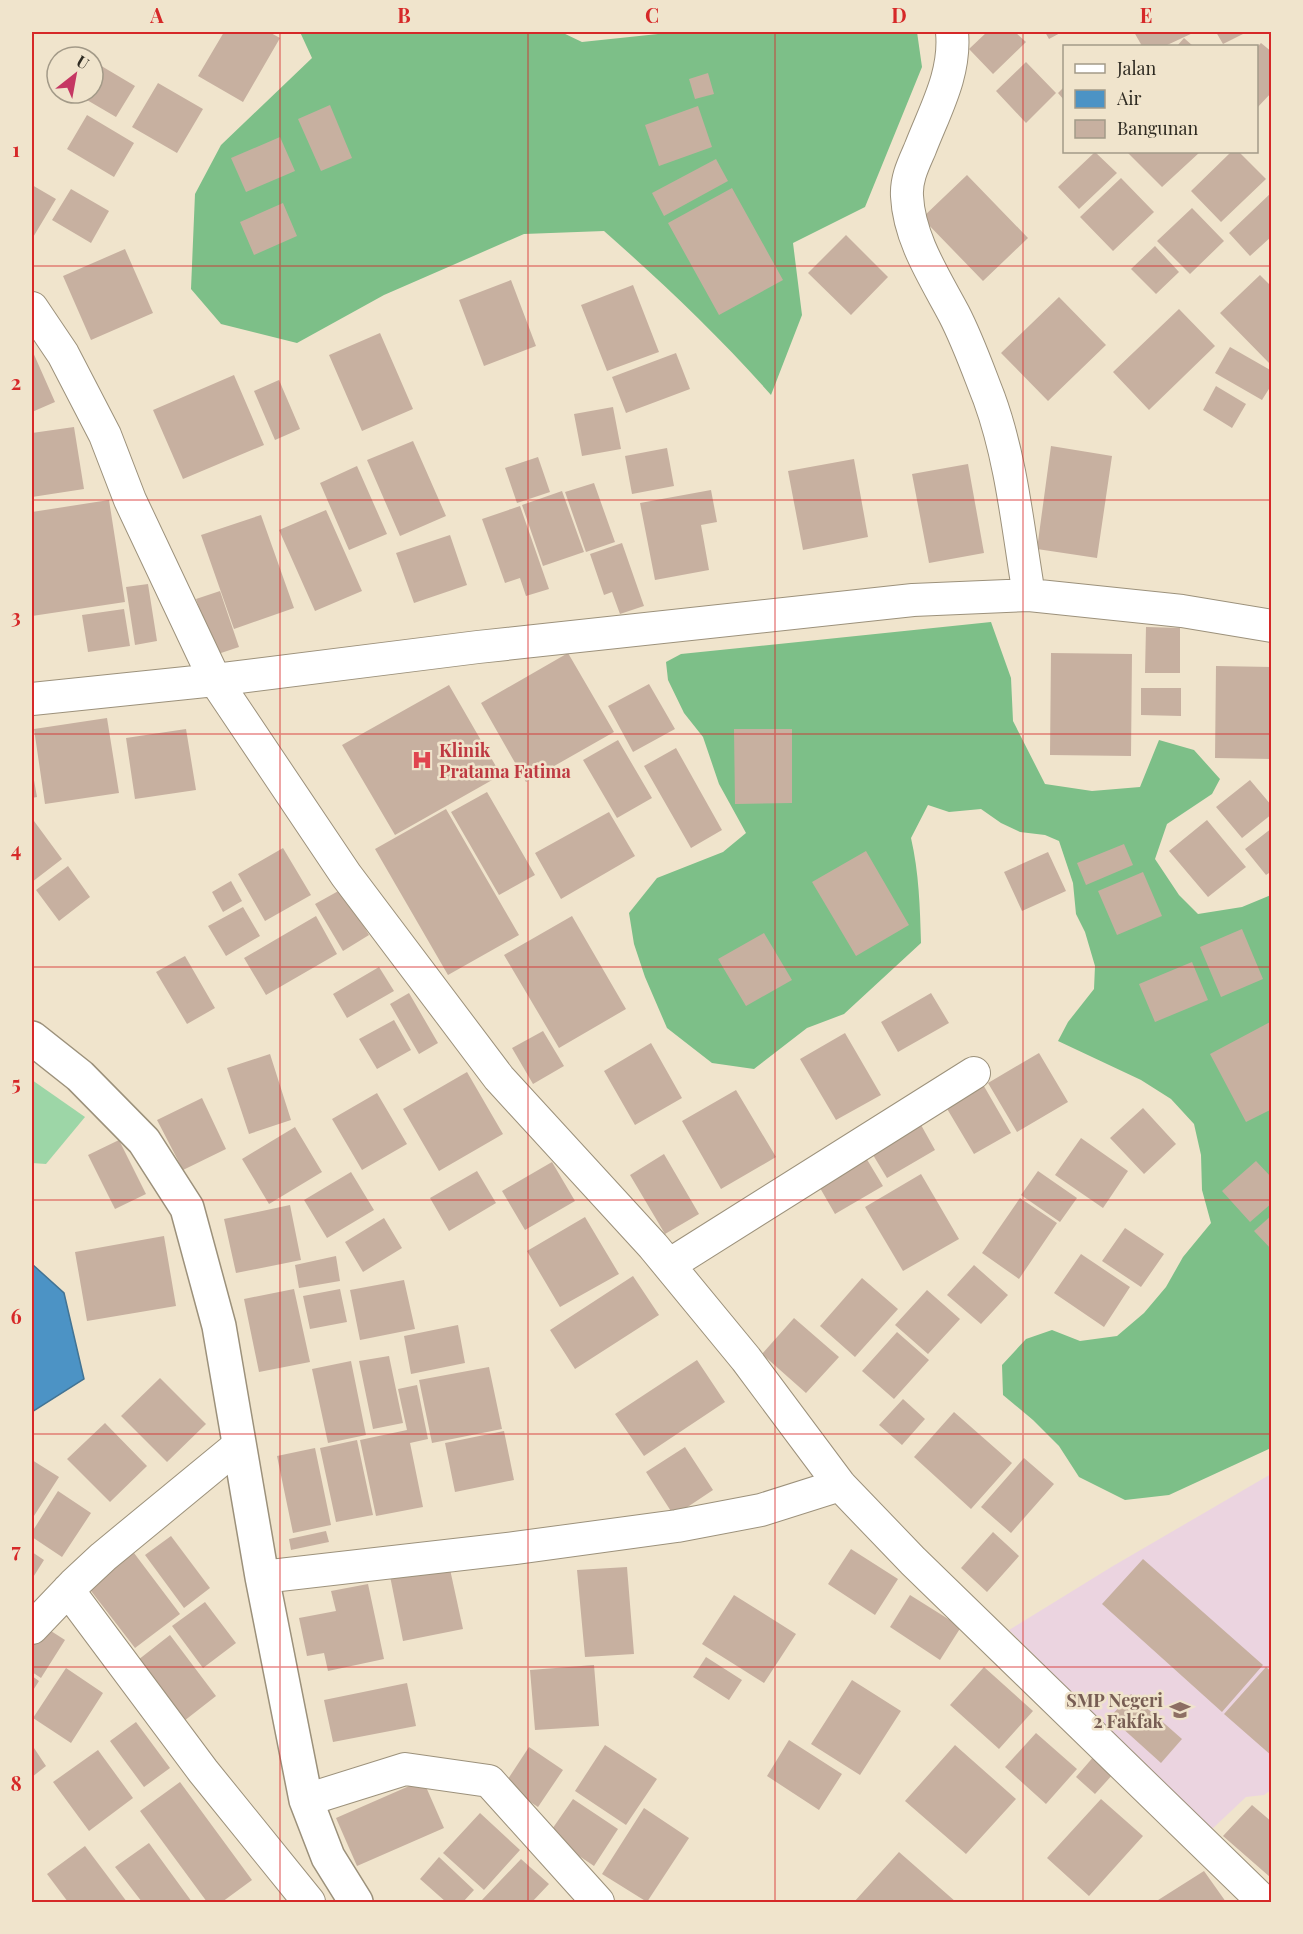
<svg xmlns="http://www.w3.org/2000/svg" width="1303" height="1934" viewBox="0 0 1303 1934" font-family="'Playfair Display',serif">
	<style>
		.education { fill: #ebd4e0 }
		.green { fill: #9dd6a7 }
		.forest { fill: #7dbf88 }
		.water { fill: #4c93c5; stroke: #437494; stroke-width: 1.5 }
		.building { fill: #c7b0a0 }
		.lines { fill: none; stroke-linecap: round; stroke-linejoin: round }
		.minor-casing { stroke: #9c917b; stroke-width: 34 }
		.secondary-casing { stroke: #9c917b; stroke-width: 36 }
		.minor { stroke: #fff; stroke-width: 32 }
		.secondary { stroke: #fff; stroke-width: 33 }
		.grid { fill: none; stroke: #d62828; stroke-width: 1.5; stroke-opacity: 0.55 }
		.labels { text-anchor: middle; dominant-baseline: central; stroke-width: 5; stroke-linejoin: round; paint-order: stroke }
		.health-label { font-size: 18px; font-weight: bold; fill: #be3a42; stroke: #f0e4cc; text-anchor: start }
		.education-label { font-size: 18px; font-weight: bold; fill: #785e54; stroke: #f0e4cc; text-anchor: end }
		.neatline { fill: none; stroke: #d62828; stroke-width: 2 }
		.grid-label { font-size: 20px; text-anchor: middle; font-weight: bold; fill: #d62828 }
	</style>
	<rect width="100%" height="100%" fill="#f0e4cc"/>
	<path class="education" d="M1271,1474V1790L1264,1795L1246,1797L1210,1831L1009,1630L1113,1566Z"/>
	<path class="green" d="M32,1080L85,1117L46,1164L32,1163Z"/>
	<path class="forest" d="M300,32H561L582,42L677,32H917L922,67L865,207L793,243L802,315L771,395C719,336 663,283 604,231L524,234L384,295L297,343L221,324L191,289L195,194L221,145L312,58Z
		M991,622L1011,678L1013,721L1045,784L1092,791L1140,787L1159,740L1194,750L1220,779L1212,794L1167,824L1155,859L1179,895L1198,914L1242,907L1271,895V1448L1169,1495L1125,1500L1079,1477L1059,1446L1033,1420L1003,1395L1002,1365L1026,1339L1052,1330L1080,1341L1117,1336L1144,1313L1166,1287L1183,1257L1211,1223L1202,1190L1201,1155L1194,1124L1171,1099L1141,1080L1058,1041L1068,1022L1094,989L1095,966L1085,932L1076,914L1073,883L1059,841L1045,835L1020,832L1001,823L981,809L949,812L928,805L911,838C919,873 920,907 921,943L844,1014L807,1028L754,1069L712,1063L667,1028L645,977L634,944L629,913L657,878L723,852L746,833L719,784L703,737L684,713L668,680L666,662L681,654Z"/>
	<path class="water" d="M32,1264L64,1293L84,1379L32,1412Z"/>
	<path class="building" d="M224,32H269L280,38L243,102L198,76Z
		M987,32H1015L1026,42L993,74L969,49Z
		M1045,32H1062L1049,39Z
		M1134,32H1195L1165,46H1142Z
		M1216,32H1247L1223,44Z
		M1184,38L1193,46H1177Z
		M1261,43L1272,52V92L1256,109V48Z
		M93,61L135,86L116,117L75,93H93Z
		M1026,62L1056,93L1026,123L996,91Z
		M708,73L714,94L695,99L689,79Z
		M158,83L203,109L177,153L132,127Z
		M1064,87V100L1058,93Z
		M330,105L352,158L321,171L298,119Z
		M698,106L712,147L659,166L645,125Z
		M87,115L134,143L114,177L67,149Z
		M280,137L295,171L246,192L231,158Z
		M1095,152L1117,173L1079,209L1058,187Z
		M1127,152H1200L1162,187Z
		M1231,152H1239L1266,179L1221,222L1191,191Z
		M716,159L728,181L664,216L652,193Z
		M967,175L1028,238L983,281L922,218Z
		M1121,178L1154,212L1113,251L1080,217Z
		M32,185L56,199L32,239Z
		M732,188L783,280L719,315L668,223Z
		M71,189L109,211L91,243L52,220Z
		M1272,192V236L1250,256L1229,233Z
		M283,203L297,236L254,255L240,222Z
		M1192,208L1224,241L1190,274L1157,241Z
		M846,235L888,277L851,315L808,273Z
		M1155,246L1179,272L1156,294L1131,269Z
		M125,249L153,313L91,340L63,276Z
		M1260,275L1272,287L1270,364L1220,313Z
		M511,280L536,346L484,366L459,300Z
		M633,285L659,352L607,371L581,305Z
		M1059,297L1106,345L1048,401L1001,353Z
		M1179,309L1215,346L1149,410L1113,372Z
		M380,333L413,409L362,431L329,355Z
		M1230,347L1272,371V384L1262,400L1215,373Z
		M32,350L55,402L32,412Z
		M676,353L690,389L626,413L612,377Z
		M234,375L264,445L183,479L153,410Z
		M279,380L300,429L275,440L254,391Z
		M1216,386L1246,404L1232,428L1203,410Z
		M613,407L621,449L582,456L574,414Z
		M74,427L84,489L32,497V433Z
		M413,441L446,516L400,536L367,460Z
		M1051,446L1112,456L1097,558L1037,549Z
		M667,448L674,486L632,494L625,456Z
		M538,457L550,492L517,503L505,468Z
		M854,459L868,537L803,550L788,471Z
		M968,464L984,553L929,563L912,474Z
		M357,466L387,534L349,550L320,483Z
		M594,483L615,542L586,552L565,492Z
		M711,490L717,522L701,525L709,570L655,580L640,503Z
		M562,491L584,552L543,566L522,505Z
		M109,500L125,602L32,616V512Z
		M520,506L549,589L526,596L520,578L505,583L482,519Z
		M326,510L362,591L315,611L279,530Z
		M261,515L294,608L234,629L201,535Z
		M450,535L467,585L414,603L396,553Z
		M622,543L644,606L620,614L612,592L604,595L590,554Z
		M148,584L157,641L135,645L126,587Z
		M220,591L239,647L215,655L196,599Z
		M124,609L130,646L88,652L82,615Z
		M1146,627L1180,628V673H1145Z
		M568,653L614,732L526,782L481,703Z
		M1051,653L1132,654L1131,756L1050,755Z
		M1216,666L1272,667V759L1215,758Z
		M649,684L675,729L633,752L608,706Z
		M449,685L501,775L395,835L342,745Z
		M1141,688H1181V716L1141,715Z
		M107,718L119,793L45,804L34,729Z
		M186,729L196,790L135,799L126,738Z
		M734,729H792V803L735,804Z
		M618,740L652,798L617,818L583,760Z
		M676,748L722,830L691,848L644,766Z
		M32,769L37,797L32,798Z
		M1250,780L1272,806V814L1242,838L1216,807Z
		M487,792L535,875L499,895L451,812Z
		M446,809L519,935L448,975L375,849Z
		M609,812L635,856L561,899L535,853Z
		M1207,820L1246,867L1208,897L1169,851Z
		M34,821L62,859L32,882V823Z
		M1272,828V871L1266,875L1245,849Z
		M1124,844L1133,865L1086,885L1077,863Z
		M283,848L311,895L265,921L238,874Z
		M866,851L909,925L856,956L812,882Z
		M1048,852L1066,891L1022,911L1004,872Z
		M68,866L90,897L59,921L36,890Z
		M1143,872L1162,916L1117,935L1098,891Z
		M231,881L242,901L223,912L212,892Z
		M342,889L369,935L343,951L315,904Z
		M243,907L260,936L226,956L208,926Z
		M316,916L337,954L266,995L244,958Z
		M572,916L626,1009L559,1048L504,955Z
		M1242,929L1263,979L1221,997L1200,947Z
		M764,933L792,980L746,1006L718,959Z
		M185,956L215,1008L187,1024L156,972Z
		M1192,962L1208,1000L1155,1022L1139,984Z
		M379,967L394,991L347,1018L333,994Z
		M409,993L438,1043L419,1054L390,1004Z
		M931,993L949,1023L898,1052L881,1022Z
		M394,1020L411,1050L377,1069L359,1039Z
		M1272,1021V1109L1246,1122L1210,1054Z
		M543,1031L564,1066L533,1084L512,1048Z
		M845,1033L881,1095L836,1120L800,1059Z
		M651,1043L682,1098L635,1125L604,1071Z
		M1039,1053L1068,1102L1017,1132L988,1083Z
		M270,1054L291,1120L249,1134L227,1068Z
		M467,1072L503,1134L439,1171L403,1109Z
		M981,1081L1011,1133L974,1154L943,1102Z
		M736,1090L776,1157L721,1189L682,1121Z
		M377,1093L407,1144L362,1170L332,1119Z
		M202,1098L226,1149L183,1170L157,1120Z
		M1143,1108L1176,1144L1144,1174L1110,1138Z
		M916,1116L935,1150L887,1178L867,1145Z
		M295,1127L322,1172L269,1204L242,1159Z
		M1081,1138L1128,1171L1103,1208L1055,1175Z
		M119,1140L146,1194L115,1209L88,1155Z
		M863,1153L883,1186L835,1214L816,1181Z
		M664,1154L699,1214L665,1234L630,1175Z
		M1256,1161L1272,1178V1203L1250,1222L1222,1191Z
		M552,1162L575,1201L525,1230L502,1191Z
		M477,1171L496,1203L449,1231L430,1198Z
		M1038,1171L1077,1198L1060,1222L1021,1195Z
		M351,1172L374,1210L327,1238L304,1200Z
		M921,1174L959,1239L903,1271L865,1207Z
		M1020,1198L1057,1223L1019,1279L982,1253Z
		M290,1205L301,1260L236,1273L224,1219Z
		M1272,1215V1250L1254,1231Z
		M585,1217L619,1274L560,1307L527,1251Z
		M384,1218L402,1248L363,1272L345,1242Z
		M1125,1228L1164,1254L1141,1287L1102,1261Z
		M164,1236L176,1306L87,1321L75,1252Z
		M1081,1254L1130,1287L1104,1327L1054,1293Z
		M336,1256L340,1281L299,1288L295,1265Z
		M974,1265L1008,1295L981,1324L947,1295Z
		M633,1276L659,1315L575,1369L550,1330Z
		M862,1278L898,1309L855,1357L820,1326Z
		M404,1280L415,1329L360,1340L350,1290Z
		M294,1289L310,1362L259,1372L244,1299Z
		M340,1289L347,1322L310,1329L303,1296Z
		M927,1290L960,1319L928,1354L895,1325Z
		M794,1318L839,1357L806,1393L762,1354Z
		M458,1325L465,1363L411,1374L404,1336Z
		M897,1332L929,1360L894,1399L862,1371Z
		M389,1356L403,1423L373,1429L359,1361Z
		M697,1360L725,1402L644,1456L615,1414Z
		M351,1361L366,1435L328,1443L312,1369Z
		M489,1367L502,1429L432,1443L419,1380Z
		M160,1378L206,1424L167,1462L121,1416Z
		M417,1385L428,1439L410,1443L423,1507L376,1516L360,1440L407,1430L398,1389Z
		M903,1399L925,1419L902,1445L879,1425Z
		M954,1412L1012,1463L971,1509L914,1457Z
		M105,1423L147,1466L110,1502L67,1459Z
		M504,1431L514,1480L455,1492L445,1443Z
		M357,1440L373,1515L336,1522L320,1448Z
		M685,1447L713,1490L674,1516L646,1472Z
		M315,1448L331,1525L293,1533L277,1456Z
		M1024,1458L1054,1484L1011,1533L981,1507Z
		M32,1460L59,1477L32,1519Z
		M58,1491L91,1513L62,1557L32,1537V1532Z
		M326,1531L329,1542L291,1550L289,1539Z
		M993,1532L1019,1556L987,1592L961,1568Z
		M171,1536L210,1588L184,1608L145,1555Z
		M851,1549L898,1579L875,1615L828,1584Z
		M32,1552L44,1560L32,1579Z
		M134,1553L180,1614L135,1648L88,1587Z
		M1143,1559L1263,1665L1222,1712L1102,1604Z
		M448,1560L463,1629L403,1641L389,1571Z
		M627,1567L634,1654L585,1657L577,1570Z
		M368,1584L384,1659L328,1671L324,1653L307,1656L299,1618L336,1611L331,1591Z
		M734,1595L796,1634L764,1683L702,1644Z
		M910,1595L961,1627L940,1660L890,1627Z
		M205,1602L236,1643L203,1668L172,1626Z
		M40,1624L65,1640L41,1678L32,1672V1637Z
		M170,1635L216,1696L184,1721L138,1660Z
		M706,1657L742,1680L729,1700L693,1677Z
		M594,1665L599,1726L535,1730L530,1670Z
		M984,1667L1033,1711L999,1749L950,1705Z
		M1266,1667L1272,1672V1756L1224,1714Z
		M66,1668L103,1693L71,1743L33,1718Z
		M32,1676L39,1681L32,1692Z
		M852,1680L901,1711L860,1775L811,1744Z
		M407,1683L416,1726L333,1742L324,1700Z
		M1131,1694L1182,1739L1161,1763L1110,1717Z
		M136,1722L170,1768L144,1787L110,1741Z
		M1036,1733L1077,1769L1046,1804L1005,1767Z
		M789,1740L842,1774L819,1810L767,1776Z
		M32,1745L46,1766L32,1777Z
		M605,1745L657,1779L626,1825L575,1791Z
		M955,1745L1016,1799L966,1854L905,1801Z
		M529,1747L563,1770L538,1807L504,1785Z
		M98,1750L133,1798L89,1831L53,1782Z
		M1095,1755L1114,1773L1095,1794L1076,1777Z
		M423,1780L444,1828L357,1866L336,1818Z
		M180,1782L252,1880L222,1902H207L140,1811Z
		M573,1799L618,1829L594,1866L548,1835Z
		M1101,1799L1143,1836L1089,1896L1047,1858Z
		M1252,1805L1272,1822V1875L1270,1877L1223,1836Z
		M644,1808L689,1838L647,1902L602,1874Z
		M480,1813L520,1850L484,1890L443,1853Z
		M149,1843L192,1902H142L115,1867Z
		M85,1846L127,1902H68L47,1874Z
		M899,1852L956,1902H854Z
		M439,1857L474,1890L463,1902H446L420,1879Z
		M521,1859L549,1884L532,1902H480Z
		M1204,1871L1226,1902H1155Z"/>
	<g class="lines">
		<g class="minor-casing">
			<path id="minor" d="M952,32C956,74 935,110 920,149C913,165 906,179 907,196C909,239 935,278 954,314C968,341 978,370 989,398C1012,461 1018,530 1029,595
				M32,308L63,354L105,435L130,500L215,680L346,875L499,1078L653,1246L746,1359L840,1485L913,1561L1264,1902
				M32,699L215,680L478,647L913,600L1029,595L1182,611L1272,626
				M669,1265L974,1073
				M262,1577L515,1548L677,1526L761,1510L840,1485
				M68,1590L203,1771L309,1902
				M32,1628L74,1584L103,1557L239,1445
				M306,1800L405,1769L489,1781L598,1902"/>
		</g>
		<g class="secondary-casing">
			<path id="secondary" d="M32,1038L80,1076L144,1141L187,1208L219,1326L262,1577L306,1800L328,1857L356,1902"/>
		</g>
		<use href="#minor" class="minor"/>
		<use href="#secondary" class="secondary"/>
	</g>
	<path class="grid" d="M280,32V1902M528,32V1902M775,32V1902M1023,32V1902M32,266H1272M32,500H1272M32,734H1272M32,967H1272M32,1200H1272M32,1434H1272M32,1667H1272"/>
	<defs>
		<g id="hospital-bare" transform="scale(1.62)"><path d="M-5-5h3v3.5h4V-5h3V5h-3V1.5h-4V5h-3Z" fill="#e0444e" stroke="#f0e4cc" stroke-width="2.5" paint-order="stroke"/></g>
		<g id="school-bare" transform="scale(1.62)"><path d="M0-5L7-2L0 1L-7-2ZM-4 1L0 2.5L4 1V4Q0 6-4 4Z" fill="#8d6e63" stroke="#f0e4cc" stroke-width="2.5" paint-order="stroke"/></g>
	</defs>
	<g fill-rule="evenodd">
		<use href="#hospital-bare" x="422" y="760"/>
		<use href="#school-bare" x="1180" y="1710"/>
	</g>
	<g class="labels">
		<g class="health-label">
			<text x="439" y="750">Klinik<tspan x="439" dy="21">Pratama Fatima</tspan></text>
		</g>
		<g class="education-label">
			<text x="1163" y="1700">SMP Negeri<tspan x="1163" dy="21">2 Fakfak</tspan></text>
		</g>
	</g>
	<rect width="1303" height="1934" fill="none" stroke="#f0e4cc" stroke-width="66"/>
	<rect x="1063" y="45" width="195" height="108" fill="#f0e4cc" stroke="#a39a88" stroke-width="1.5"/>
	<rect x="1075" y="64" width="30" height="9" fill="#ffffff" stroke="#a39a88" stroke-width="1.5"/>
	<text x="1117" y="75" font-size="18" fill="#2f2b22">Jalan</text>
	<rect x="1075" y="90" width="30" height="18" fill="#4c93c5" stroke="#a39a88" stroke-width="1.5"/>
	<text x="1117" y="105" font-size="18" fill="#2f2b22">Air</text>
	<rect x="1075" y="120" width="30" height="18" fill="#c7b0a0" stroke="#a39a88" stroke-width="1.5"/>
	<text x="1117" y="135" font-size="18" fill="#2f2b22">Bangunan</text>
	<g transform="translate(75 75) rotate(31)"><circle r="28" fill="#f0e4cc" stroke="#a39a88" stroke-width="1.5"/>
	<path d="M0-4.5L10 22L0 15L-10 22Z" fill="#c53763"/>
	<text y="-9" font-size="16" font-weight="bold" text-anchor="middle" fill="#2f2b22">U</text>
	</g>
	<rect x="33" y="33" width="1237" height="1868" class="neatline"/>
	<g class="grid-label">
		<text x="157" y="23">A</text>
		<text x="404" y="23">B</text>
		<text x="652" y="23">C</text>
		<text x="899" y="23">D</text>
		<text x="1146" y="23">E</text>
		<text x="16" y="157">1</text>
		<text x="16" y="390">2</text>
		<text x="16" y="624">3</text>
		<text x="16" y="857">4</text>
		<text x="16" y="1091">5</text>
		<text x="16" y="1324">6</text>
		<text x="16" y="1558">7</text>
		<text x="16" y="1791">8</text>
	</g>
</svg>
